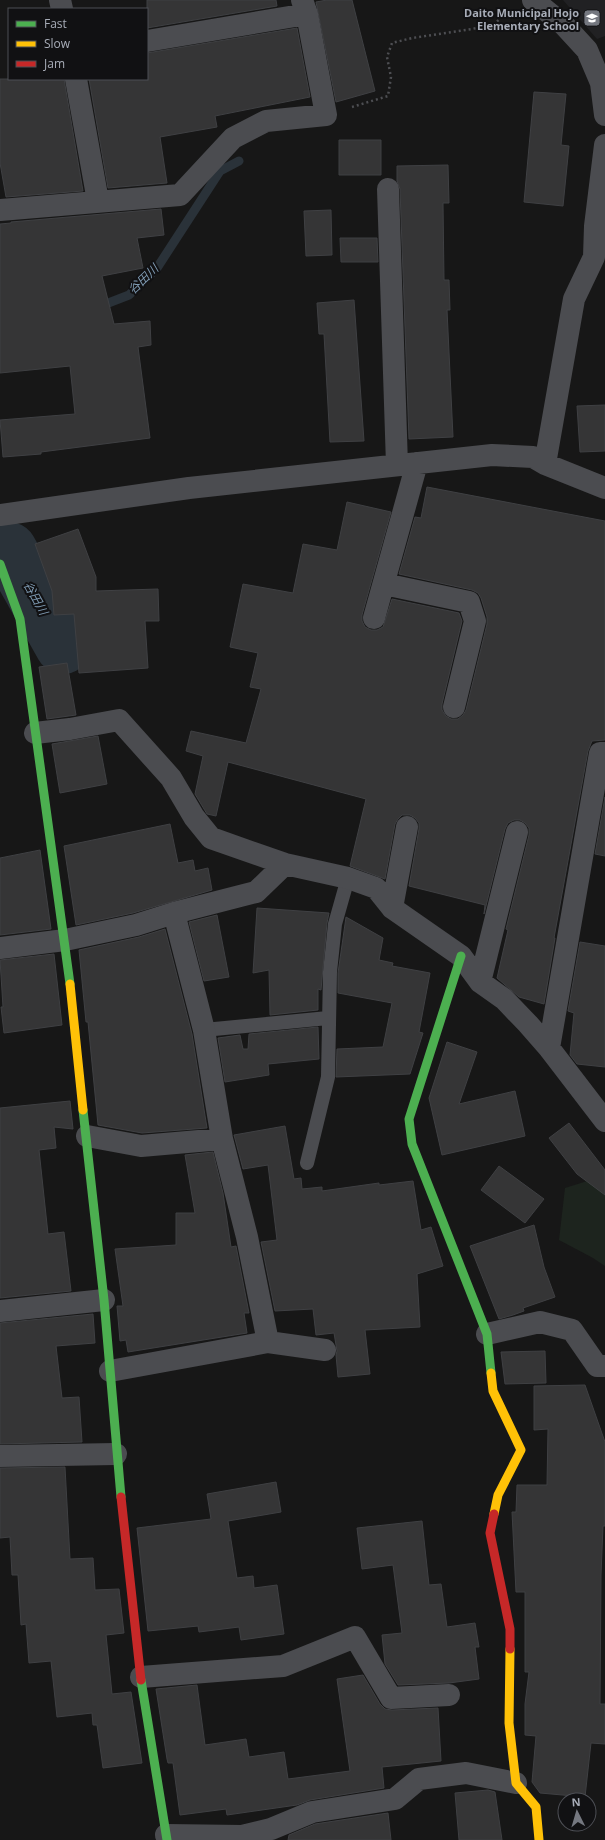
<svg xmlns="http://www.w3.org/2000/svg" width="605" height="1840" viewBox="0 0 605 1840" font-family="'Open Sans','Noto Sans JP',sans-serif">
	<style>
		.built { fill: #212123 }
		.green { fill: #1d241e }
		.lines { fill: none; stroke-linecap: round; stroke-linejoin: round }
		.stream { stroke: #2a3239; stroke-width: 9 }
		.river { stroke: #2a3239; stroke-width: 56 }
		.building { fill: #353536; stroke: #3f4043 }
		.path { stroke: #4d4e52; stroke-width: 2.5; stroke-dasharray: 2 3; stroke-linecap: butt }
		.lane { stroke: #4b4c50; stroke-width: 14 }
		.street { stroke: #4b4c50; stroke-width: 22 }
		.fast { stroke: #4caf50; stroke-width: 9 }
		.slow { stroke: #ffc107; stroke-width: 9 }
		.jam { stroke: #c62828; stroke-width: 9 }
		.labels { text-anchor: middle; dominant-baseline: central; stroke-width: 4; stroke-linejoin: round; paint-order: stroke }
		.poi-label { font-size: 11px; font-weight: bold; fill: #a8adb8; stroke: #111113; text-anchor: end }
		.water-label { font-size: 12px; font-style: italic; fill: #7f9bb3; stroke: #111113 }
	</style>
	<rect width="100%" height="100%" fill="#171717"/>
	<path class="built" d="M563,0H605V36L597,39Z"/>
	<path class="green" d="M603,1176L605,1177V1266L593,1258L559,1240L565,1188Z"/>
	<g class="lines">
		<path class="stream" d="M98,307L129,295L157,268L220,171L239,161"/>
		<path class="river" d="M9,550L63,646"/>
	</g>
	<path class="building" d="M147,0H276L277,6L147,28Z
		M327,0H352L375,91L336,102L316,2Z
		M297,28L310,97L215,116L217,127L160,137L167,183L108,188L89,79H147V53Z
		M0,79H64L83,191L6,197L0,163Z
		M534,92L566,94L561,145L569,146L563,206L524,202Z
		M339,140H381V175H339Z
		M448,165L449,203H443L444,280H449L450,310H447L453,437L409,439L400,189L397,181V166Z
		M161,209L164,235L137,238L143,268L102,276L114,324L150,321L151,345L138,347L150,438L41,452V454L3,457L0,420L75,414L70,366L0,373V224L11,223V222Z
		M331,210L332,255L306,256L304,211Z
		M340,238H377L378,262H341Z
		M354,300L364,441L330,442L324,334H319L317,303Z
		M605,405V451L580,452L577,406Z
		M427,487L605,521V740L592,741L588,751L554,938H555L544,1004L519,997L497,978L508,930L506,929L529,835V828L525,823L520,820H514L508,823L505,829L484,914L485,905L409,886L419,829V823L415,818L410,815H402L398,819L395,824L385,879L350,866L366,799L228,762L216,816L207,814L195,794L203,756L186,751L191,731L246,743L261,689L250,687L258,653L230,647L243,584L293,593L303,544L337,550L347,502L391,512L362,615V621L365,627L371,630H377L383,627L392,599L459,613L462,621L442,704V710L446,716L451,719H458L463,715L466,710L487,624V617L481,598L478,593L472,590L399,574L415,517L421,518Z
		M78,529L96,577V591L158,589L159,621H145L148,668L79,673L74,614L54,615L52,591L35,544Z
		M67,663L76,715L47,719L39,667Z
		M98,736L107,784L60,793L52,744Z
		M605,797V856L595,854Z
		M170,824L178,863L193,860L195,871L208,868L212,890L133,913L76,925L64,846Z
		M40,850L51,929L0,935V858Z
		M257,908L329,913L327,923L321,990L318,989V1010L270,1015L269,970L253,973Z
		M217,915L229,977L204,981L189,922Z
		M346,917L383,938L379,960L393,963L392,966L430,973L419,1032L423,1033L410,1074L336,1077L337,1049L383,1047L392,1003L338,993V973Z
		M165,929L192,1034L207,1128L142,1133L98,1125L88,1022H86L79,950L139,937Z
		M580,942L605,946V1067L577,1064L570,1055L574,1013L568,1011Z
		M54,954L62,1025L4,1033L1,1007H3L0,960Z
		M318,1027L319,1059L268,1064L269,1075L225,1082L218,1038L240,1035L243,1049H248L249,1034Z
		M447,1042L477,1052L459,1104L515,1091L525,1136L442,1155L429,1098Z
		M70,1101L73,1129L54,1127L56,1148L39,1150L48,1234L64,1232L71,1291L0,1298V1108Z
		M569,1123L605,1170V1195L577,1174L549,1138Z
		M285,1126L294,1179L301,1178L302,1189L322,1187V1191L379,1183V1185L413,1181L421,1230L431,1227L443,1266L417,1274L420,1327L365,1330L370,1374L338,1377L336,1355L337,1351L334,1333L316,1335L313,1309L275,1311L261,1242L277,1240L268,1165L243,1169L234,1135Z
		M213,1152L223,1193L231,1247L236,1246L249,1313H244L247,1333L128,1352L126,1340L120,1341L117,1306H123L115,1249L176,1245V1213H195L185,1155Z
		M499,1166L544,1199L525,1223L481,1190Z
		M534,1225L544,1267L555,1297L523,1308L524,1311L513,1315L499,1319L470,1246Z
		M93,1314L95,1343L56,1346L62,1398L79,1397L82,1442L0,1444V1323Z
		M545,1351L546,1383L505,1384L501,1352Z
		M585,1385L605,1442V1526H603L601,1575L600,1704H605V1744L591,1743L585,1797L540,1793L532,1782L536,1736L525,1735V1704L529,1672H525V1592H516L512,1512H516L517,1485H547L548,1429L534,1430V1386Z
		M65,1467L70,1559L93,1558L95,1590L119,1589L124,1633L106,1635L112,1694L131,1692L142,1763L103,1768L97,1725H93L92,1713L57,1717L51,1661L29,1663L26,1624L21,1625L18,1575H12L10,1537L0,1538V1468Z
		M276,1482L281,1512L228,1521L237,1578L253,1576L254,1588L277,1585L284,1634L241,1640L239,1627L199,1632L198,1626L148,1631L137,1528L211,1519L207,1494Z
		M422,1521L429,1585L441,1584L447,1627L475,1623L479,1647H475L479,1679L449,1683L398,1685L385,1664L382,1635L402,1633L393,1565L362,1569L357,1528Z
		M363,1675L380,1704L385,1709L392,1710L438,1708L441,1761L382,1767L384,1788L310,1800L297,1805L227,1815L226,1809L180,1815L173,1763H168L167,1759L156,1689L197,1685L205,1745L246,1739L249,1757L284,1752L288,1779L350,1771L337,1679Z
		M488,1790L495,1792L502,1840H459L455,1793Z
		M388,1813L391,1840H288L289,1835L315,1824Z"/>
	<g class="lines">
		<path class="path" d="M352,107L388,96L391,77L387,57L392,43L412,38L472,29L494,24L508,12V10"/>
		<path class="lane" d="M204,1030L328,1018
			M307,1163L328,1077L330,972L335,924L348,878"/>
		<path class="street" d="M60,0L62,9
			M533,0L564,25L587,50L601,83L605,115
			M147,41L307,14
			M76,79L98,201
			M388,189L397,465
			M0,210L180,195L233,138L266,121L326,115L307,14L302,0
			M545,464L574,299L594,257L595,226L605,145
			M0,515L189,488L492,455L533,457L545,464L605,488
			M384,584L469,602L475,621L454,707
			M374,618L417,463
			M35,733L70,729L119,720L171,778L194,817L211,838L285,864L348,878L376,888L392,908L461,956L480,982L504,999L528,1024L549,1048L605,1121
			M392,908L407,827
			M174,913L204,1030L222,1139L247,1237L268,1342
			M0,948L65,940L136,925L174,913L256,892L285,864
			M480,982L517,832
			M549,1048L600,753H605
			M87,1136L141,1146L222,1139
			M0,1311L104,1300
			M487,1334L540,1322L572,1330L597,1366H605
			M110,1371L268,1342L325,1350
			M0,1456L116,1454
			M141,1677L283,1666L355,1637L391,1698L449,1695
			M166,1835L242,1836L271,1829L312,1812L395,1799L419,1779L466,1773L516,1783"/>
		<path class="fast" d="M0,564L20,619L70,984
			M461,956L409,1119L412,1144L487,1334L491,1373
			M83,1110L104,1300L121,1497
			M141,1680L167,1840"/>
		<path class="slow" d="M70,984L83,1110
			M491,1373L493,1391L521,1450L498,1495L494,1514
			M510,1649L509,1723L516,1783L536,1807L539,1840"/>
		<path class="jam" d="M121,1497L141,1680
			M494,1514L490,1533L510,1629V1649"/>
	</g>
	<defs>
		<g id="school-square" transform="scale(0.9)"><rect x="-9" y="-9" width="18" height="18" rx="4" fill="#757880" stroke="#111113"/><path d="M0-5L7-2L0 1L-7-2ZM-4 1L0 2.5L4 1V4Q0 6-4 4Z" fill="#fff"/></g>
	</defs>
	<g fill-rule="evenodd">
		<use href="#school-square" x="592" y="18"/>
	</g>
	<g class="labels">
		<g class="poi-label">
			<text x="579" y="12">Daito Municipal Hojo<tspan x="579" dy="13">Elementary School</tspan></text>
		</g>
		<g class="water-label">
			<text transform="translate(143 279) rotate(-44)">谷田川</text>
			<text transform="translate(36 598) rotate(61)">谷田川</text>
		</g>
	</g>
	<rect x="8" y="8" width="140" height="72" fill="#111113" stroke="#4d4f55"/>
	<rect x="16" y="21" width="20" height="6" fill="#4caf50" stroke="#4d4f55"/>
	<text x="44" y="28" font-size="12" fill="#a8adb8">Fast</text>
	<rect x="16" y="41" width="20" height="6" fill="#ffc107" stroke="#4d4f55"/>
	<text x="44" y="48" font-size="12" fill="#a8adb8">Slow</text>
	<rect x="16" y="61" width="20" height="6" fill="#c62828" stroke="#4d4f55"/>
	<text x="44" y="68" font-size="12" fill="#a8adb8">Jam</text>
	<g transform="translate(577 1812) rotate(355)"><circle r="19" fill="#111113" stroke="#4d4f55"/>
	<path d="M0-3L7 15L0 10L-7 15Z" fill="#757880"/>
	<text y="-6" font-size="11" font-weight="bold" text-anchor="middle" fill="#a8adb8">N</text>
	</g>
</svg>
